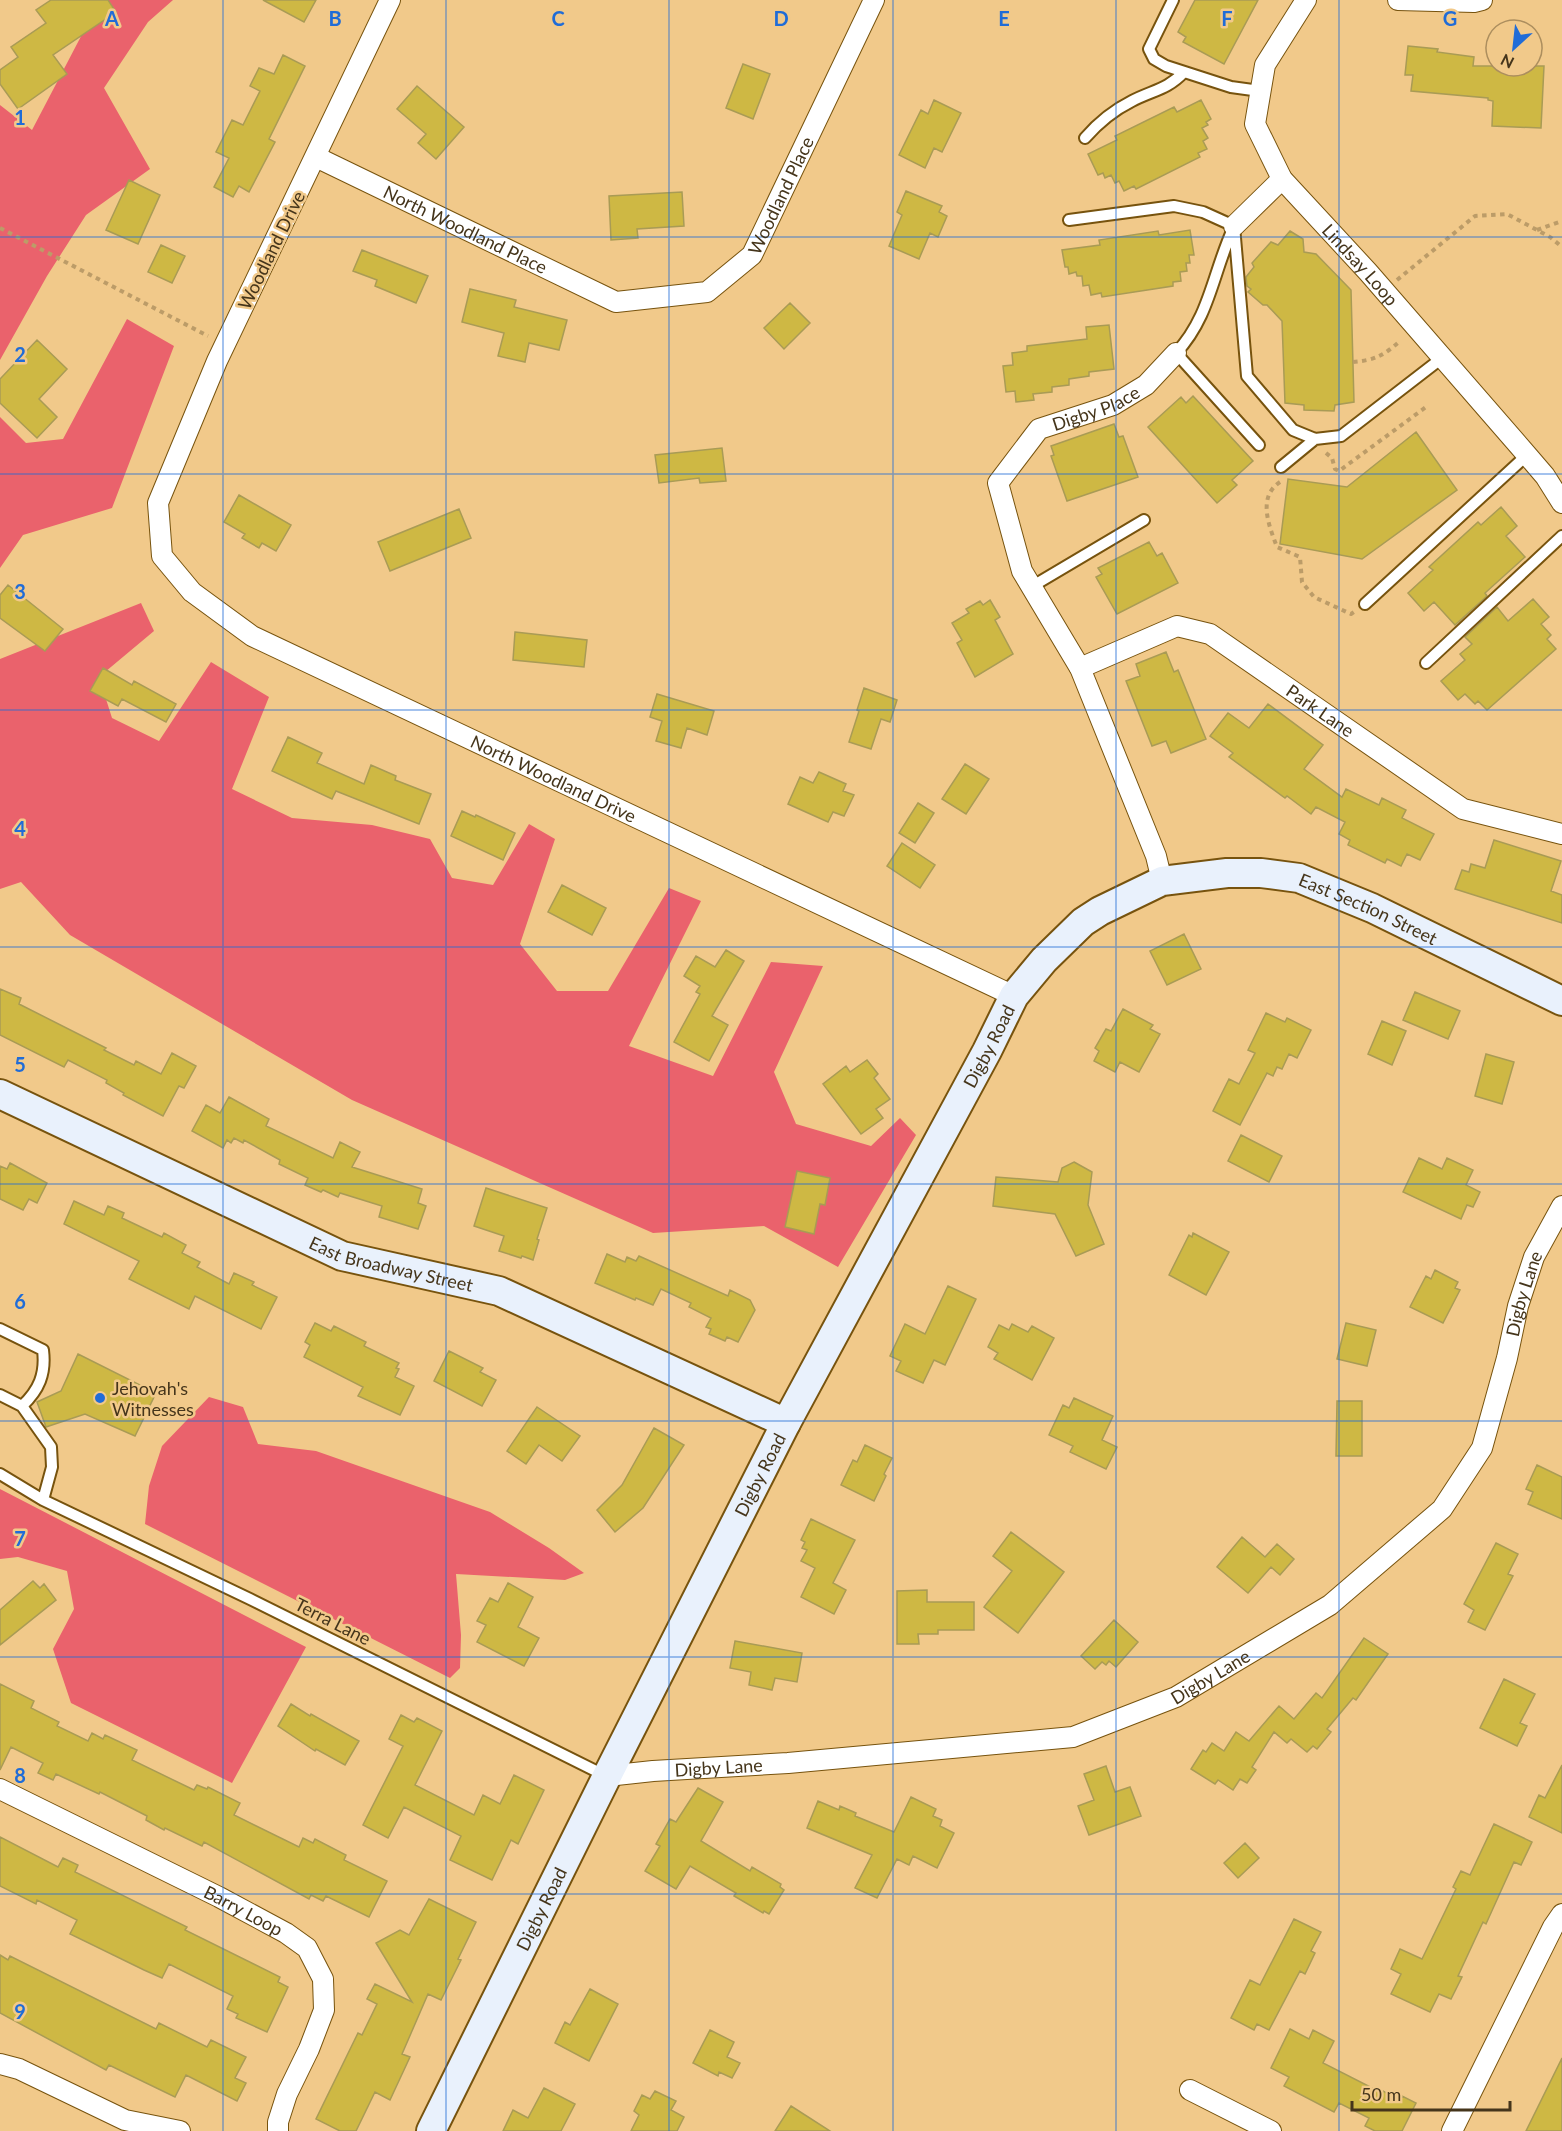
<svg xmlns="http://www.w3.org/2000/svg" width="1562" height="2131" viewBox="0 0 1562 2131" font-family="Lato,sans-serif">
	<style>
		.forest { fill: #ea626c }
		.building { fill: #ceb844; stroke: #a99b55; stroke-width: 1.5 }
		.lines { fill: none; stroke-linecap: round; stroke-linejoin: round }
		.lane-casing { stroke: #77530e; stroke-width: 14 }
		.street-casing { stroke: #77530e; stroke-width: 22 }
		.secondary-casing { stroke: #77530e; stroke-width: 32 }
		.path { stroke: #bc9c68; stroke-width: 4; stroke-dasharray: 4.5 4.5; stroke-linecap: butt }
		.lane { stroke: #fff; stroke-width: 10 }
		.street { stroke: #fff; stroke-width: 20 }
		.secondary { stroke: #e9f1fc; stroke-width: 28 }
		.grid { fill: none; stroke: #206cd7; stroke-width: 1.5; stroke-opacity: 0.55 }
		.poi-dot { fill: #206cd7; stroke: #f1c98a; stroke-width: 2 }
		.labels { text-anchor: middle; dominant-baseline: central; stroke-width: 5; stroke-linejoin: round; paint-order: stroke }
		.street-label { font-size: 18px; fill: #45351b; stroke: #f1c98a }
		.poi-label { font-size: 18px; fill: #45351b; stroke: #f1c98a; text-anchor: start }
		.grid-label { font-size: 20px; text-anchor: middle; font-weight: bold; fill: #206cd7; stroke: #f1c98a; stroke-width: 5; stroke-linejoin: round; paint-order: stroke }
	</style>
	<rect width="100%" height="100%" fill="#f1c98a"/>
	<path class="forest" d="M100,0H173L148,22L104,88L150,169L86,215L47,276L0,360V105L32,130Z
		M127,319L174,346L112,508L23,535L0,568V417L26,443L63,439Z
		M141,603L154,631L99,677L112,718L159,741L211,662L269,697L232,789L292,818L372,825L430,839L452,878L493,885L529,824L555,839L520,944L557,991H608L669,888L701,901L629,1046L713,1076L771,962L823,966L774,1072L796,1124L871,1146L900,1118L916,1135L838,1267L764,1226L653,1233L352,1100L70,935L21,882L0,889V659Z
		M209,1397L243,1407L258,1444L316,1451L490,1512L549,1548L584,1573L565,1580L456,1574L461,1635L460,1668L450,1678L145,1524L149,1486L162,1446Z
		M0,1489L306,1647L232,1783L71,1703L53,1649L74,1609L67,1571L18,1557L0,1559Z"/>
	<path class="building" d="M51,0H108L116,12L53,55L67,74L18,109L0,84V70L18,57L11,47L46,23L36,10Z
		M263,0H316L304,22Z
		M1195,0H1258L1224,64L1183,42L1186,37L1178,32Z
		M1408,46L1438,49L1437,52L1474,57L1473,66H1544L1541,128L1492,126L1493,101L1488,100V98L1411,91L1413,75H1405Z
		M283,55L305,66L269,139L275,142L249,192L239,186L233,197L214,187L229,158L216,152L232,120L243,125L260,91L250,86L259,68L274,74Z
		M743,64L770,74L753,119L726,108Z
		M417,86L464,127L436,159L418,143L426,134L397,109Z
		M934,100L961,113L942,152L934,148L925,168L899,155L921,110L928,114Z
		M1201,100L1211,119L1206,122L1208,125L1202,128L1208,138L1203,141L1207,149L1198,153L1200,157L1136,189L1134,186L1124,191L1119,181L1115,183L1111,175L1105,178L1103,173L1098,175L1088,154L1117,140L1115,136L1174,107L1177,112Z
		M129,180L160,195L138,244L106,230Z
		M906,191L942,206L939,212L947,216L938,237L930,233L919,259L889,246L902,215L897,212Z
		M682,192L684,226L637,229L638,238L611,240L609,196Z
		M1190,230L1194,255H1189L1190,263H1186L1187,271L1180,272L1181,281L1173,282V286L1102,297L1101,293L1091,295L1089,285L1083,286L1082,276H1077L1076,272L1069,274L1068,267H1065L1062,250L1100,245L1099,240L1158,231L1159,235Z
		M1290,231L1303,239L1304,252L1316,254L1351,290L1354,402L1335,405L1334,411L1304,410V405L1285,403L1282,321L1267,305H1263L1248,292L1251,289L1247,286L1246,277L1254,267L1252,263L1271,242L1278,245Z
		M161,245L185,256L172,283L148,272Z
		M362,250L428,276L416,303L375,286L377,280L353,271Z
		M470,289L516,300L514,307L567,320L559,350L529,343L525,362L498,356L504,333L462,322Z
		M790,303L810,323L784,349L764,328Z
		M1109,325L1114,369L1089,372V376L1069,379V385L1052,387V392L1033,394L1034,400L1016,402L1015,391L1006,392L1003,366L1013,365L1012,353L1027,351V346L1087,339L1086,327Z
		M37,340L67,369L39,399L57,417L37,438L0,403V379Z
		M1193,396L1253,461L1232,480L1237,485L1217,503L1148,427L1181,397L1186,403Z
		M1114,424L1119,437L1123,436L1138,477L1067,501L1051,456L1054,455L1051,446Z
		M1416,432L1457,490L1362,559L1280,544L1288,479L1347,487Z
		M722,448L726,481L700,483L699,478L659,483L655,455Z
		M239,495L291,525L276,551L262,543L259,548L242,538L245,534L224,522Z
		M1501,507L1517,526L1506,536L1525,557L1485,593L1487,596L1455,625L1434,602L1424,611L1408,593L1433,570L1429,567L1478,522L1481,525Z
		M459,509L471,538L390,571L378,542Z
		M1149,542L1157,556L1162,553L1178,583L1117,614L1096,577L1102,574L1098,568Z
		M8,585L63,629L45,651L0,618V595Z
		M1533,599L1549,617L1541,624L1551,635L1547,639L1556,649L1487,710L1478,701L1475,704L1465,694L1458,700L1441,681L1465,660L1460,654L1472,644L1465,637L1497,607L1508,621Z
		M990,600L1000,617L995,620L1013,654L975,677L957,643L962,640L952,623L969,613L966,609L980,601L983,605Z
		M515,632L587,640L584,667L513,660Z
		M1166,652L1174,672L1178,670L1206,739L1171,753L1166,741L1152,746L1126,681L1140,676L1136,664Z
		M103,668L132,685L134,681L176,704L166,722L122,699L118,706L90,691Z
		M864,688L897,700L890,722L881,719L871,749L849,742L859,711L857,710Z
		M657,694L714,711L707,735L687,728L681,748L656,741L662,721L650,717Z
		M1268,704L1323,745L1304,769L1342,797L1346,789L1379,805L1382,798L1406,810L1402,818L1434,834L1420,860L1407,854L1401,866L1387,859L1385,863L1348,845L1350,840L1339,834L1345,822L1316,807L1311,814L1287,796L1285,798L1229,757L1233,753L1210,736L1228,713L1249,728Z
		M288,737L322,753L317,763L364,784L371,765L396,776L395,780L431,794L419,824L336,791L332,799L272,771Z
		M965,764L989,779L966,814L942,799Z
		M819,772L846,784L843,791L854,795L844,816L833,812L828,822L788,804L800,777L813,783Z
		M918,803L934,813L915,843L899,833Z
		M462,811L475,817L476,815L515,833L503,860L451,836Z
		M1494,840L1561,861L1551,891L1562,895V923L1455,889L1462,870L1469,872L1471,864L1485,868Z
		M902,843L935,865L920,888L887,866Z
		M562,885L606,908L592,935L548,912Z
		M1184,934L1201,969L1167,985L1150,951Z
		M726,950L744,961L712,1016L728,1025L709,1061L674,1042L700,994L696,992L700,986L684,976L696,956L715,967Z
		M0,989L21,998L19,1004L106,1048L104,1050L134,1065L136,1061L161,1074L172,1053L196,1066L184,1088L179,1086L163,1116L123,1095L124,1093L106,1083L107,1080L68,1060L64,1067L0,1035Z
		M1415,992L1460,1011L1448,1039L1403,1020Z
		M1123,1009L1153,1025L1150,1029L1160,1034L1139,1072L1120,1062L1115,1072L1094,1061L1099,1051L1095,1048L1106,1029L1111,1031Z
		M1266,1013L1285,1022L1287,1018L1311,1030L1297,1058L1289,1054L1282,1069L1277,1067L1273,1076L1267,1073L1240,1125L1213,1111L1229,1079L1239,1084L1255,1053L1248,1050Z
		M1382,1021L1406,1031L1392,1065L1368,1054Z
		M1486,1054L1514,1062L1502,1104L1475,1096Z
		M867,1060L878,1074L874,1078L890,1099L876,1109L883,1118L861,1134L823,1084L846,1066L850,1072Z
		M229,1097L269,1119L266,1126L333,1158L340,1142L360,1152L352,1167L422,1189L418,1203L426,1206L418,1229L379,1217L382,1206L340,1193L338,1197L323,1190L321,1192L305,1185L308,1178L279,1164L280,1160L244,1140L243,1143L234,1138L231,1143L227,1140L223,1148L192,1131L206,1105L220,1113Z
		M1241,1135L1282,1156L1269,1182L1228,1161Z
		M1419,1158L1442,1169L1447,1158L1473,1170L1466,1185L1480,1192L1473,1207L1467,1205L1461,1219L1403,1192Z
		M1074,1162L1092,1172L1088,1205L1104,1244L1076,1256L1055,1214L993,1206L996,1177L1058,1182L1062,1168Z
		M10,1163L47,1183L37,1203L29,1199L23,1210L0,1199V1166L7,1169Z
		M797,1171L830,1178L825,1205L820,1204L814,1234L785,1227Z
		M486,1188L547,1208L537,1239L539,1240L533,1260L522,1256L521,1258L499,1251L504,1236L474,1226Z
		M74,1201L104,1215L108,1206L124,1213L122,1218L162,1237L164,1233L186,1245L182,1253L200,1262L197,1267L229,1284L234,1273L254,1282L252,1285L277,1297L261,1329L195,1296L189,1309L129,1279L139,1261L64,1224Z
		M1193,1233L1229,1252L1206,1295L1169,1275L1189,1235L1192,1237Z
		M607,1254L625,1262L627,1257L636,1261L639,1256L728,1296L730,1290L750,1300L755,1310L738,1342L727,1337L725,1341L709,1334L711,1329L706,1327L711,1318L689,1307L691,1303L661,1289L653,1305L636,1298L635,1300L595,1283Z
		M1435,1270L1458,1282L1455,1288L1460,1290L1443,1323L1410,1307L1426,1276L1431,1279Z
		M948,1286L976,1299L945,1365L934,1360L923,1383L896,1371L901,1361L890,1356L905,1324L925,1334Z
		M315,1323L331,1331L334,1326L366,1342L364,1346L399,1363L396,1368L399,1369L395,1377L414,1386L400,1415L358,1396L363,1387L304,1357L310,1345L305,1342Z
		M1346,1323L1376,1330L1367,1366L1337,1359Z
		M1012,1324L1028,1332L1032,1326L1054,1338L1032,1380L994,1359L998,1353L988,1347L999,1325L1009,1330Z
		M449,1351L483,1368L480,1372L496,1380L482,1406L434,1381Z
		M78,1354L156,1393L135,1436L85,1414L46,1427L37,1402L61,1391Z
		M1074,1398L1113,1416L1102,1440L1117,1447L1106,1469L1070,1452L1073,1446L1049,1435L1063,1405L1069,1408Z
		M1337,1401H1362V1456H1336Z
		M537,1407L580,1436L562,1461L539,1445L526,1464L507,1451Z
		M654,1428L684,1445L643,1508L615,1532L597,1510L622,1485Z
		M865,1445L892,1458L884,1474L886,1476L874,1501L841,1485L853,1460L857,1462Z
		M1537,1465L1562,1477V1519L1528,1504L1533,1492L1526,1489Z
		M811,1519L855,1540L833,1583L846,1590L834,1614L801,1597L815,1568L801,1561L807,1550L802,1548L805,1542L801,1540Z
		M1011,1532L1064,1572L1018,1633L984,1607L1012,1571L993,1556Z
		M1242,1537L1265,1557L1277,1544L1294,1559L1280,1575L1271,1567L1248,1593L1217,1567Z
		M1496,1543L1518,1554L1508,1574L1513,1576L1485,1630L1468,1622L1474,1610L1464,1604Z
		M33,1581L40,1588L44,1584L56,1600L0,1645V1610Z
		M508,1583L533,1597L518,1627L539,1638L524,1666L477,1642L486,1625L477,1621L490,1598L498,1602Z
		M927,1590V1602H974V1630H938V1634H918L919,1644H897V1591Z
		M1114,1620L1138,1642L1116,1667L1109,1661L1106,1665L1102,1662L1095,1669L1081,1656Z
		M1364,1638L1388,1654L1356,1700L1353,1698L1327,1729L1331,1732L1317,1749L1313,1746L1307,1752L1291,1739L1287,1743L1274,1732L1252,1767L1256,1770L1247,1783L1240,1779L1233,1790L1218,1780L1215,1784L1191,1769L1203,1750L1206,1752L1212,1743L1224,1751L1236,1732L1249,1741L1279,1706L1294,1719L1316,1693L1322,1698Z
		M735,1641L802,1653L797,1682L775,1678L772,1690L749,1685L751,1672L730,1668Z
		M1504,1679L1535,1694L1520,1723L1527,1726L1517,1746L1480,1728Z
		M0,1684L34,1701L31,1708L59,1722L57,1726L88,1741L92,1733L103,1739L105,1735L137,1750L132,1760L194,1790L197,1785L207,1789L208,1787L240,1803L234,1815L299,1847L303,1838L313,1843L315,1839L346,1855L344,1860L387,1881L369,1917L326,1896L323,1901L311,1895L309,1899L204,1842L202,1846L165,1828L164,1830L146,1820L147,1816L100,1792L99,1794L56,1774L53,1780L38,1773L43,1763L11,1747L0,1770Z
		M291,1704L310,1716L311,1714L359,1741L345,1765L316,1749L315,1751L278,1726Z
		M401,1715L414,1722L417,1718L442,1731L415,1785L474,1815L483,1795L500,1804L514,1775L544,1790L518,1844L511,1840L492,1880L450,1860L461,1836L404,1807L388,1838L363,1825L403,1746L389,1739Z
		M1562,1765V1833L1529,1817L1539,1795L1545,1798Z
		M1106,1766L1115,1792L1130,1787L1141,1816L1089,1835L1078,1806L1094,1800L1084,1774Z
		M698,1788L723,1802L701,1841L750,1871L752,1867L781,1884L780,1887L784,1890L769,1914L764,1911L763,1913L734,1896L736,1893L690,1866L676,1889L645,1871L660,1846L656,1844L670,1819L676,1822Z
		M911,1797L936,1809L933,1816L942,1820L940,1826L954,1833L937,1868L913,1856L909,1865L897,1859L877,1898L855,1888L872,1855L807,1828L818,1801L839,1810L840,1806L856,1813L855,1816L894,1832Z
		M1494,1824L1532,1842L1521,1865L1514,1862L1486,1924L1483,1922L1458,1976L1462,1977L1451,1999L1439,1994L1430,2012L1391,1994L1401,1974L1391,1969L1400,1949L1422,1959L1456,1889L1453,1887L1461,1871L1470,1875Z
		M0,1837L58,1867L63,1858L78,1865L75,1872L187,1927L185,1930L280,1977L278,1982L288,1987L267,2032L236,2018L238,2014L227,2009L233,1996L169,1964L162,1978L144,1970L70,1934L77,1920L37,1900L36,1904L0,1886Z
		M1245,1843L1259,1858L1238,1878L1224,1863Z
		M429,1899L476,1922L458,1959L461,1960L441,2000L428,1994L402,2054L410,2057L390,2100L375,2092L356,2131H340L316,2119L358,2033L362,2035L377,2004L367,1999L375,1984L412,2002L376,1943L400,1930L409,1935Z
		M1294,1919L1321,1932L1311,1951L1315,1953L1305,1974L1300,1971L1269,2030L1257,2024L1254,2030L1231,2018L1250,1980L1260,1985Z
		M0,1955L8,1960L10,1956L156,2029L159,2023L207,2047L211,2040L246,2057L235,2078L246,2083L237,2101L186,2075L175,2097L109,2065L106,2070L0,2013Z
		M590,1989L618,2004L589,2061L555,2043L565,2022L570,2025Z
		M1290,2029L1309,2039L1313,2030L1334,2041L1323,2063L1382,2093L1383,2091L1400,2100L1402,2096L1416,2103L1402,2131H1375L1365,2126L1369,2118L1339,2103L1334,2112L1284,2086L1289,2077L1271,2068Z
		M710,2030L734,2042L727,2057L740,2063L732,2078L719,2072L718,2076L693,2063Z
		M1562,2058V2131H1526Z
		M544,2088L575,2104L561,2131H503L513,2110L528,2118Z
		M655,2091L676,2101L671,2110L684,2117L677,2131H631L639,2115L634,2111L642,2095L650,2099Z
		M791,2106L830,2131H775Z"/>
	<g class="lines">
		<g class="lane-casing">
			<path id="lane" d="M1173,0L1149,49L1154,59L1166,66L1231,87L1260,91
				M1085,138C1098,123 1114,110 1132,101C1153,90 1167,90 1184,72
				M1069,220L1174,206L1203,212L1234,226L1247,376L1293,430L1315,439L1341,436L1442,358
				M1233,229C1213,272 1210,317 1176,353L1259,445
				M1281,467L1315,439
				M1031,587L1144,520
				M1365,604L1527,455
				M1426,663L1562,536
				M0,1329L43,1350C46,1374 39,1390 22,1406
				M0,1395L22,1406L51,1447L52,1467L43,1500
				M0,1474L43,1500L250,1599L606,1776"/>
		</g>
		<g class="street-casing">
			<g id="street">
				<path id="s1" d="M390,0L217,361L158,503L162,556L192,592L252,636L1014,996"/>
				<path id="s2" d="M1306,0L1265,65L1255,124L1282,179L1368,272L1527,455L1545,476L1562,503"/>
				<path d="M1398,0L1474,2L1482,0"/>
				<path id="s3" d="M316,157L616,302L707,292L752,255L874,0"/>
				<path d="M1234,226L1282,179"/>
				<path id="s4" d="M1080,668L1177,626L1210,634L1463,809L1562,834"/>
				<path id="s5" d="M1162,881L1156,856L1080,668L1022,571L998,483L1039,429L1113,405L1146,385L1176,353"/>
				<path id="s6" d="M607,1776L653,1771L788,1763L1073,1737L1176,1697L1330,1605L1442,1509L1482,1448L1507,1358L1518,1306L1534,1257L1562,1206"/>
				<path id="s7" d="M0,1789L219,1897L286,1933L307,1948L323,1979L324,2010L309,2049L287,2094L278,2122V2131"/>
				<path d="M0,2064L19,2069L125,2120L180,2131"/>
				<path d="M1190,2090L1271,2131"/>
				<path d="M1452,2131L1553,1927L1562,1914"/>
			</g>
		</g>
		<g class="secondary-casing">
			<g id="secondary">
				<path id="s8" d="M0,1094L342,1256L499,1291L786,1423"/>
				<path id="s9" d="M431,2131L607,1776L786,1423L987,1051L1014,996L1044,960L1083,922L1100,911L1162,881L1227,873H1261L1299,878L1372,908L1562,1001"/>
			</g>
		</g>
		<path class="path" d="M0,228L208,336
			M1537,230L1562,221
			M1397,280L1475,216L1507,214L1550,237L1562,247
			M1353,362C1375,360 1383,356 1400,341
			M1326,453L1332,458L1335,469L1339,471L1426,407
			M1280,482C1257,497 1269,526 1277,547L1300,557L1302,582L1314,597L1351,614L1354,612"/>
		<use href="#lane" class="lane"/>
		<use href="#street" class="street"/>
		<use href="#secondary" class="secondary"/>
	</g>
	<path class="grid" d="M223,0V2131M446,0V2131M669,0V2131M893,0V2131M1116,0V2131M1339,0V2131M0,237H1562M0,474H1562M0,710H1562M0,947H1562M0,1184H1562M0,1421H1562M0,1657H1562M0,1894H1562"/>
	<circle class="poi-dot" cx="100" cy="1398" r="6"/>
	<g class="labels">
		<g class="street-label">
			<text stroke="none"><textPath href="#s3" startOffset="549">Woodland Place</textPath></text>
			<text stroke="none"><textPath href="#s3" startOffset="166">North Woodland Place</textPath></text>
			<text transform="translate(271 250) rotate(-64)">Woodland Drive</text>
			<text stroke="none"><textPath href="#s2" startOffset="314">Lindsay Loop</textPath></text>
			<text stroke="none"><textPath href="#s5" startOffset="561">Digby Place</textPath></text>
			<text stroke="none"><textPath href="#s4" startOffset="274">Park Lane</textPath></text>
			<text stroke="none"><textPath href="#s1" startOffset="1062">North Woodland Drive</textPath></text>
			<text stroke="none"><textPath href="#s9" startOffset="1680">East Section Street</textPath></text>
			<text stroke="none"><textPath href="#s9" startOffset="1220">Digby Road</textPath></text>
			<text stroke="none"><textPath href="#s8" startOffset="428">East Broadway Street</textPath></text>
			<text stroke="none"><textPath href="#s6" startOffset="1138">Digby Lane</textPath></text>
			<text stroke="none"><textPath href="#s9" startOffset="734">Digby Road</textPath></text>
			<text transform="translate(333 1621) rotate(27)">Terra Lane</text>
			<text stroke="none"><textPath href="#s6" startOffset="618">Digby Lane</textPath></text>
			<text stroke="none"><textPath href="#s6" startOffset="112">Digby Lane</textPath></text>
			<text stroke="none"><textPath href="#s9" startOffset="248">Digby Road</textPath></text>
			<text stroke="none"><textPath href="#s7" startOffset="272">Barry Loop</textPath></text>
		</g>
		<g class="poi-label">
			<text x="112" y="1388">Jehovah's<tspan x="112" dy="21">Witnesses</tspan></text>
		</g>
	</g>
	<g class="grid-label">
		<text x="112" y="26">A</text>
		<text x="335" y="26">B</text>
		<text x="558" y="26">C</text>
		<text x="781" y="26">D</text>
		<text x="1004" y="26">E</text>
		<text x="1227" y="26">F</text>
		<text x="1450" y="26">G</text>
		<text x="20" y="125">1</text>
		<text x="20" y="362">2</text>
		<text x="20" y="599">3</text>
		<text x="20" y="836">4</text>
		<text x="20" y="1072">5</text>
		<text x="20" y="1309">6</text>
		<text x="20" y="1546">7</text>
		<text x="20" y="1783">8</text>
		<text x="20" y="2019">9</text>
	</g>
	<g transform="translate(1514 48) rotate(207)"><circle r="28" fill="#f1c98a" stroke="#ac8e5e" stroke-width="1.5"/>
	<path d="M0-4.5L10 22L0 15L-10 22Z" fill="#206cd7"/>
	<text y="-9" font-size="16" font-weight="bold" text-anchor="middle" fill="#45351b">N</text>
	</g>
	<path d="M1352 2101v9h158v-9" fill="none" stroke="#45351b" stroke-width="3"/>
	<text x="1361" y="2101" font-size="18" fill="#45351b" stroke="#f1c98a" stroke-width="4.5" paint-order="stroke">50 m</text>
</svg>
